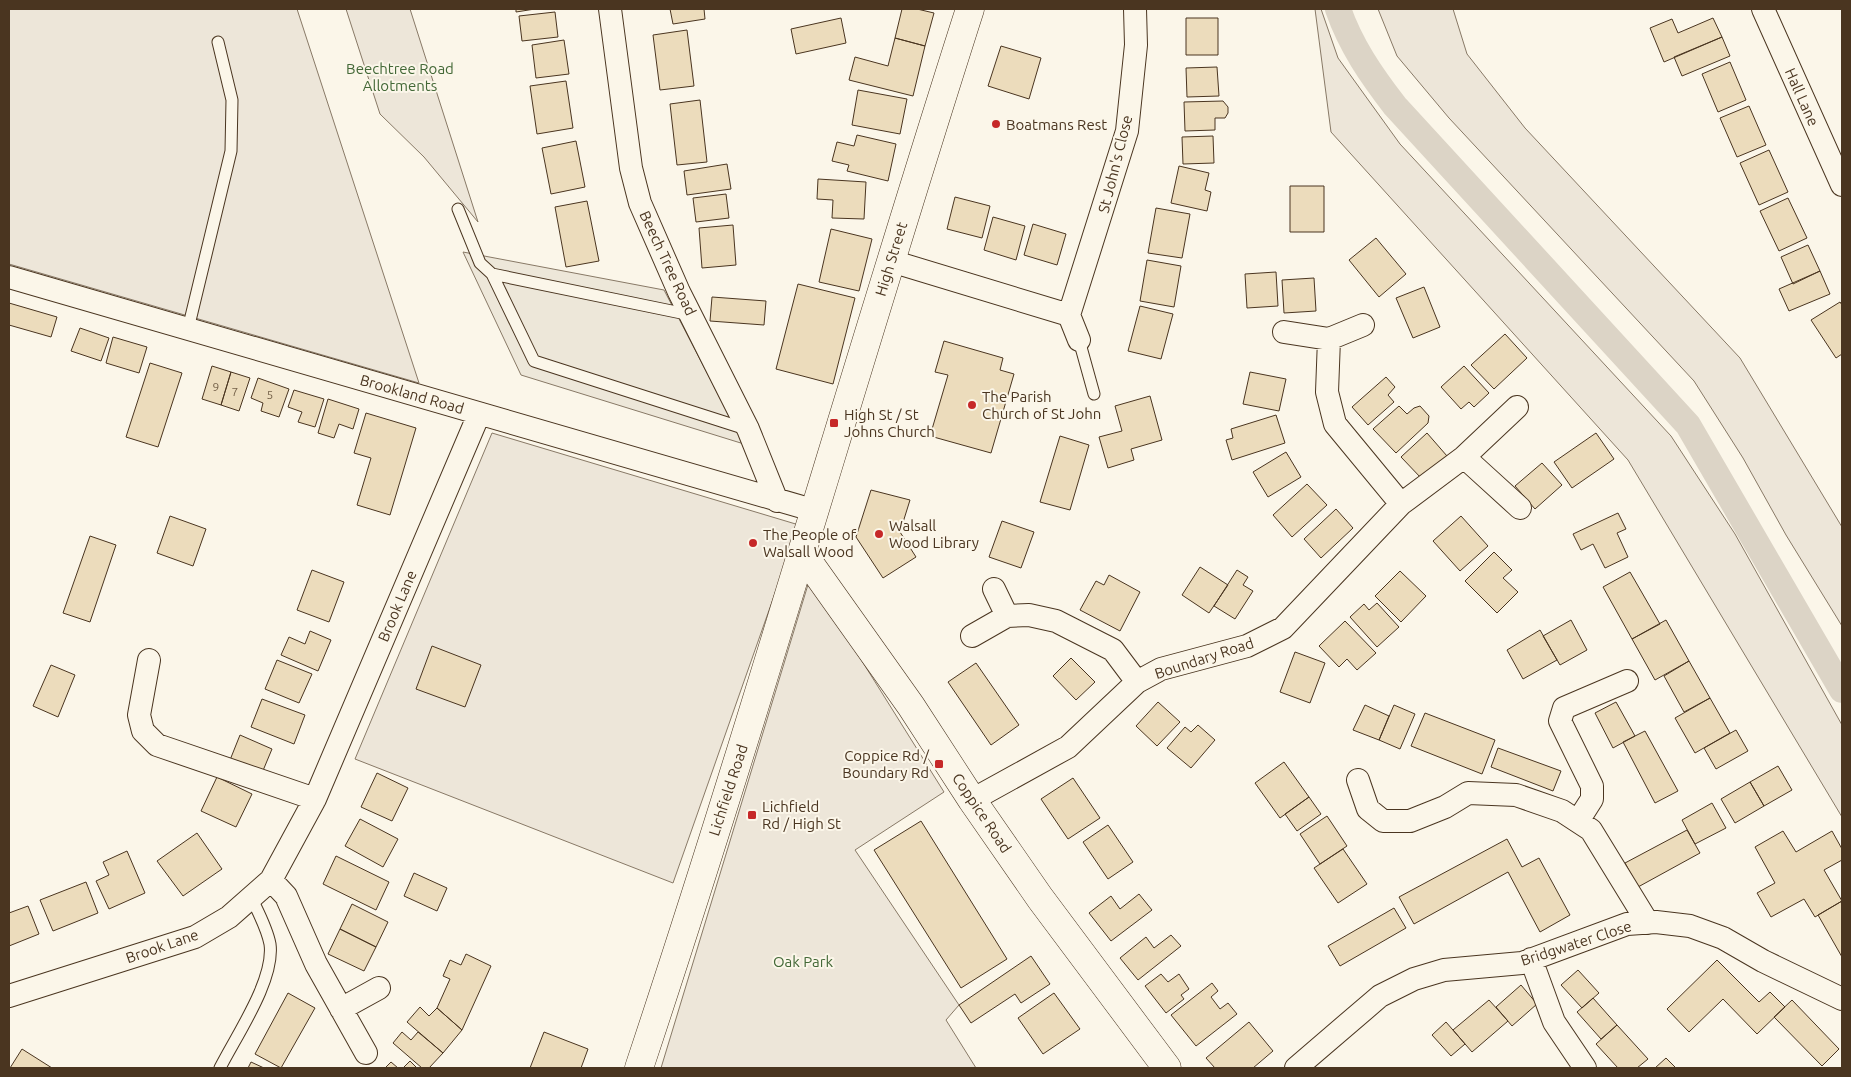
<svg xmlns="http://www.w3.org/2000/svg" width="1851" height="1077" viewBox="0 0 1851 1077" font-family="Ubuntu,sans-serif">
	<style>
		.green { fill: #ede6d9; stroke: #887966 }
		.parking { fill: #ede7d9; stroke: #887966 }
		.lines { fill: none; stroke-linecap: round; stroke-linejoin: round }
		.canal { stroke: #dcd4c6; stroke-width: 26 }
		.building { fill: #ecdcbc; stroke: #4a3520 }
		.lane-casing { stroke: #4a3520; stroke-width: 13 }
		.street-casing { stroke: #4a3520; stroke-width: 24 }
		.secondary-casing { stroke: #4a3520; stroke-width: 29 }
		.highway-casing { stroke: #4a3520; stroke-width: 29 }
		.lane { stroke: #fbf6e9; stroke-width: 11 }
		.street { stroke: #fbf6e9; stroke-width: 22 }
		.secondary { stroke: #fbf6e9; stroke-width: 28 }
		.highway { stroke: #fbf6e9; stroke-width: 28 }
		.poi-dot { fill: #c62828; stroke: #fbf6e9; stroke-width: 2 }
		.labels { text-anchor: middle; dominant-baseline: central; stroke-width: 4; stroke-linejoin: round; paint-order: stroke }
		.number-label { font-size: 12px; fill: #725f47 }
		.park-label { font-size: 15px; fill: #436837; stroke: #fbf6e9 }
		.street-label { font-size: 15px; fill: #4a3520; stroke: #fbf6e9 }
		.poi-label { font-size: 15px; fill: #4a3520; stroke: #fbf6e9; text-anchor: start }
	</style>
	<rect width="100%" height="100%" fill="#fbf6e9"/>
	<path class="green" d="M9,9H297L419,383L9,264Z
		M346,9H410L478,222L424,157L380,114Z
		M1315,9H1321L1338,58L1400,144L1671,436L1735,534L1842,725V817L1628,460L1331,132Z
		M1378,9H1453L1467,54L1525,128L1740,358L1842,527V626L1786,535L1743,458L1694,381L1449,118L1397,56Z
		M492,433L799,525L673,883L355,759Z
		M810,578L944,792L855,850L959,1005L946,1020L976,1068H661Z"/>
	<path class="parking" d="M463,252L664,290L744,444L521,375Z"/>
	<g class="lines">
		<path class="canal" d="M1338,9C1351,46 1371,75 1395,106L1688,425L1842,690"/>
	</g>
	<path class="building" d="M516,9H535L516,12Z
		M670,9H704L705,19L673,24Z
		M902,9H917L934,13L925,46L895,38Z
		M555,12L558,37L522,41L519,16Z
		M841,18L846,43L796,54L791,29Z
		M1186,18H1218V55H1186Z
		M1713,18L1722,37L1664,62L1650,28L1672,19L1678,33Z
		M687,30L694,86L660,90L653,35Z
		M1722,37L1730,56L1682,76L1674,57Z
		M895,38L925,46L913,96L849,80L855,57L888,66Z
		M564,40L569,74L536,78L532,45Z
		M1001,46L1041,58L1029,99L988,86Z
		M1730,62L1746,100L1718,112L1702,74Z
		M1217,67L1219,96L1187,97L1186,68Z
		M566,81L573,128L537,134L530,86Z
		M858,90L907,99L900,134L852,125Z
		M700,100L707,162L677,165L670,104Z
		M1223,101L1228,107V113L1225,118H1215V130L1185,131L1184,102Z
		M1749,106L1766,145L1737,157L1720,118Z
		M857,135L896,144L888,181L847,171L849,165L832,161L837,142L854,146Z
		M1213,136L1214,163L1183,164L1182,137Z
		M576,141L585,187L551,194L542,148Z
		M1769,150L1788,192L1759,205L1740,163Z
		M727,164L731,189L687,195L684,171Z
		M1179,166L1209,173L1205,190L1211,192L1207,211L1171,203Z
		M818,179L866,182L864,219L832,218L833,200L817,199Z
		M1290,186H1324V232H1290Z
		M726,194L729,218L696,222L693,198Z
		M955,197L990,206L982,238L947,229Z
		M1788,198L1807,238L1779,251L1760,211Z
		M587,201L599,261L566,267L555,207Z
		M1156,208L1190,214L1182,258L1148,253Z
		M993,217L1025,226L1016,260L984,250Z
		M1033,224L1066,234L1057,265L1024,255Z
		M733,225L736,265L702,268L699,228Z
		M831,229L872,239L859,291L819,282Z
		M1376,238L1406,274L1379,297L1349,260Z
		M1808,245L1820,271L1793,284L1781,257Z
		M1147,260L1181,266L1174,307L1140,301Z
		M1820,271L1830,294L1789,311L1779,289Z
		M1276,272L1278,306L1247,308L1245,274Z
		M1314,278L1316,311L1284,313L1282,280Z
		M798,284L855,298L833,384L776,369Z
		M1424,287L1440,327L1413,338L1396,298Z
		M712,297L766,301L764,325L710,321Z
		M1840,302L1842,305V354L1836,358L1811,320Z
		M9,303L57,317L51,337L9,325Z
		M1140,306L1173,314L1161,359L1128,351Z
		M80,328L109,338L101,361L71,351Z
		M1505,334L1527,358L1494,389L1471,365Z
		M113,337L147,347L139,373L106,363Z
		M944,341L1003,358L1000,370L1014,374L991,453L930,436L948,375L935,372Z
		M150,363L182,373L158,447L126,437Z
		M212,366L231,372L221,405L202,399Z
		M1464,366L1489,393L1474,407L1469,402L1461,409L1441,387Z
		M231,372L250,378L239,411L221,405Z
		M1250,372L1286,379L1279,411L1243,404Z
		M1386,377L1395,387L1388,395L1394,402L1368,425L1352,407Z
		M258,378L289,389L279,417L261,411L263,403L251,398Z
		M294,390L324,399L315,427L298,422L302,412L288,407Z
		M1150,396L1162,440L1131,449L1134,460L1108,468L1099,437L1122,431L1115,406Z
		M328,399L359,409L353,429L339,424L334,438L318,433Z
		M1399,406L1407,414L1414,408L1420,406L1429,416L1428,423L1396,453L1373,429Z
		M366,413L416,428L390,515L357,505L371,458L354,453Z
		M1276,415L1285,443L1232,460L1226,440L1233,438L1231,429Z
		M1427,433L1447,456L1422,479L1401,457Z
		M1596,433L1614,459L1572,488L1554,462Z
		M1060,436L1089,445L1070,510L1040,502Z
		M1286,452L1301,477L1268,497L1253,472Z
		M1542,463L1562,485L1535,509L1515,486Z
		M1307,484L1327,505L1292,537L1273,515Z
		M871,490L910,500L900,532L916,557L883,578L856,537Z
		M1336,509L1353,528L1321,558L1304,539Z
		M1618,513L1626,529L1617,533L1628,557L1605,568L1593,544L1581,550L1573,534Z
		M170,516L206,529L193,566L157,553Z
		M1461,516L1488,546L1460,571L1433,541Z
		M1002,521L1034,532L1021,568L989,557Z
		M90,536L116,545L90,622L63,613Z
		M1494,552L1512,570L1503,578L1518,592L1497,613L1465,581Z
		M1200,567L1228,585L1209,613L1182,595Z
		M312,570L344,582L329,622L297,610Z
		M1237,570L1248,577L1243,585L1253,591L1235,619L1214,606Z
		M1400,571L1426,596L1401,622L1375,596Z
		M1630,572L1660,624L1632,639L1603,587Z
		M1109,575L1140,592L1120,631L1080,610L1096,581L1104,585Z
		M1377,603L1399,627L1377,647L1350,617L1364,604L1369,610Z
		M1571,620L1587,650L1560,665L1543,636Z
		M1666,620L1689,661L1655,680L1632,639Z
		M1345,621L1376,653L1357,670L1347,659L1339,667L1319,646Z
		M1540,630L1557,660L1523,679L1507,650Z
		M310,631L331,640L318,671L281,655L289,637L305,644Z
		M432,646L481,665L465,707L416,689Z
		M1295,652L1325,663L1310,703L1280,692Z
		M1071,658L1095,682L1076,700L1053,676Z
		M277,660L312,674L299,703L265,689Z
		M1689,661L1710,698L1684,712L1664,676Z
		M976,663L1019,725L991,745L948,682Z
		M51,665L75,675L58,717L33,706Z
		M1710,698L1730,733L1695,753L1675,718Z
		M262,699L305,715L294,744L251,727Z
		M1158,702L1180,722L1157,746L1136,726Z
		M1616,702L1635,736L1613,748L1595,713Z
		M1365,705L1389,716L1379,740L1353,730Z
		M1394,705L1415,714L1400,749L1379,740Z
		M1425,713L1495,740L1482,774L1411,746Z
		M1198,725L1215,740L1191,768L1167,748L1185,727L1191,732Z
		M1736,730L1748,751L1716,769L1704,748Z
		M1645,731L1678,791L1655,803L1623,742Z
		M240,735L272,749L262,773L230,760Z
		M1498,748L1561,771L1553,791L1491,767Z
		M1284,762L1309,797L1280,818L1255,783Z
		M1778,766L1792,790L1764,806L1750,782Z
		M377,773L408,788L392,821L361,807Z
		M217,777L252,794L236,827L201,811Z
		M1073,778L1100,818L1068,839L1041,799Z
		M1750,782L1764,806L1735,823L1721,799Z
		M1309,797L1321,814L1297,831L1285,814Z
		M1712,803L1726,828L1695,844L1682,820Z
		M1327,816L1347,846L1320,864L1300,834Z
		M360,819L398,839L383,867L345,846Z
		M921,821L1007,959L961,988L874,850Z
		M1108,825L1133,862L1108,879L1083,842Z
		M1687,830L1700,853L1638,887L1625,863Z
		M1783,831L1796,852L1832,831L1842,849V860L1824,870L1842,901L1815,917L1804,899L1771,917L1757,893L1775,883L1755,847Z
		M197,833L222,869L183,896L157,861Z
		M1507,839L1522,867L1539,858L1570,915L1540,932L1508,872L1414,924L1399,897Z
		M1343,849L1367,884L1338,903L1314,868Z
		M127,851L145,893L109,909L96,881L109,875L103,862Z
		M336,856L389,882L376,910L323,884Z
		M414,873L447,888L437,911L404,896Z
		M86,882L98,913L53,931L40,900Z
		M1139,894L1152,910L1111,941L1089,913L1111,896L1120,909Z
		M1842,901V957L1818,915Z
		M352,904L388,922L376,947L340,929Z
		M28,906L39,934L9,946V913Z
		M1394,908L1406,928L1340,966L1328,946Z
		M340,929L376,947L364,971L328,954Z
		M1171,935L1181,946L1138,980L1120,958L1146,937L1154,948Z
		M466,954L491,966L462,1030L437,1008L450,979L443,976L450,960L461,965Z
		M1031,956L1050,984L1021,1003L1015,994L971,1023L959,1005Z
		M1717,960L1759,1002L1770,992L1785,1007L1757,1034L1723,999L1689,1032L1667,1009Z
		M1578,970L1599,993L1582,1008L1561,985Z
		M1161,974L1168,982L1179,974L1189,989L1181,995L1184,999L1166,1013L1145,986Z
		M1212,983L1218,991L1211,997L1220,1009L1228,1003L1237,1014L1196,1046L1171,1015Z
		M1521,985L1537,1004L1512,1026L1496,1007Z
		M288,993L315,1008L281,1068L255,1054Z
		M1054,993L1080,1029L1043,1054L1018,1018Z
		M1593,998L1617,1025L1601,1039L1577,1012Z
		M1489,1000L1508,1021L1472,1052L1453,1030Z
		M1792,1000L1839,1049L1822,1066L1774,1017Z
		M420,1007L429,1016L437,1008L462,1030L443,1053L407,1022Z
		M1249,1022L1273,1051L1253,1068H1215L1206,1058Z
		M1446,1022L1465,1044L1451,1056L1432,1035Z
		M1617,1025L1648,1059L1637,1068H1618L1596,1044Z
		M402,1032L411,1040L418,1032L443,1053L429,1068H422L393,1043Z
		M544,1032L588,1049L581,1068H530Z
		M22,1049L52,1068H10Z
		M1666,1058L1676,1068H1655Z
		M410,1061L417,1068H403Z
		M251,1062L264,1068H248Z
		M391,1062L398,1068H385Z"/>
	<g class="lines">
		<g class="lane-casing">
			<path id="lane" d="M458,209L480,263L492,274L534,361L746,429
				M492,274L691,315
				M188,329L231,151L232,100L218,42
				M1079,340L1094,394
				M220,1068C236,1036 275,980 270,944C267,928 258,912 251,897"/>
		</g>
		<g class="street-casing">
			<path id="street" d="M610,9L631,168L640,203L679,292L748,429L777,501
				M1763,9L1842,185
				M891,261L1069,315L1127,131L1136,45L1135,9
				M9,277L816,511
				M1069,315L1079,340
				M1284,332L1329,339L1363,325
				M1329,339L1327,392L1335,424L1401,504
				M1464,457L1520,508
				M1007,616L1029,615L1056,621L1113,650L1137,682
				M972,636L1007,616L994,589
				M149,660L139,715L143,731L157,745L315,799
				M1358,780L1368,809L1383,821H1410L1445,807L1468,793L1516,795L1562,811L1591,830L1648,923
				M972,800L1068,747L1137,682L1161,669L1247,646L1283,628L1401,504L1464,457L1517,407
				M1578,821L1592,799V786L1560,721L1564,708L1627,681
				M271,880L286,896L316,964L366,1053
				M1531,959L1554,1022L1585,1068
				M9,996L195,937L229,917L271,880L315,799L479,414
				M341,1009L379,988
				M1296,1068L1380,996L1414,979L1444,970L1522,963L1627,924L1656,922L1690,926L1723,938L1763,961L1842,999"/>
		</g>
		<g class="secondary-casing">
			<path id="secondary" d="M803,554L911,706L972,800L1040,898L1167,1068"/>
		</g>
		<g class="highway-casing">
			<path id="highway" d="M639,1068C756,717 857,361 970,9"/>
		</g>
		<use href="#lane" class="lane"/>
		<use href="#street" class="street"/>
		<use href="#secondary" class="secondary"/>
		<use href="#highway" class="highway"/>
	</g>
	<g class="poi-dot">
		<circle cx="996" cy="124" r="5"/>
		<circle cx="972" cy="405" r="5"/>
		<rect x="829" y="418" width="10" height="10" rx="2.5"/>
		<circle cx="879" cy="534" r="5"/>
		<circle cx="753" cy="543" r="5"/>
		<rect x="934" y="759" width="10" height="10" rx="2.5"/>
		<rect x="747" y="810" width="10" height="10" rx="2.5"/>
	</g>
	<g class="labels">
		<g class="number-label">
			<text x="216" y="386">9</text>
			<text x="235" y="391">7</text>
			<text x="270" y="394">5</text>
		</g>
		<g class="park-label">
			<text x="400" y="68">Beechtree Road<tspan x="400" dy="17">Allotments</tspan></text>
			<text x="803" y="961">Oak Park</text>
		</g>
		<g class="street-label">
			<text transform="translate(1802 97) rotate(66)">Hall Lane</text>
			<text transform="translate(1115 164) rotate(-76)">St John's Close</text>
			<text transform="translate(891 259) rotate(-73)">High Street</text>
			<text transform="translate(668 263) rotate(65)">Beech Tree Road</text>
			<text transform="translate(412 394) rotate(16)">Brookland Road</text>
			<text transform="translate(397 606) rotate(-67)">Brook Lane</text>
			<text transform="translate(1204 658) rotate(-18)">Boundary Road</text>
			<text transform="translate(728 790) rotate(-72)">Lichfield Road</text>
			<text transform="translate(982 813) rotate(56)">Coppice Road</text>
			<text transform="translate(1576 943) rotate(-18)">Bridgwater Close</text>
			<text transform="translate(162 946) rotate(-19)">Brook Lane</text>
		</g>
		<g class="poi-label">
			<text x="1006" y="124">Boatmans Rest</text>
			<text x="982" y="396">The Parish<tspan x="982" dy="17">Church of St John</tspan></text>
			<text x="844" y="414">High St / St<tspan x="844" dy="17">Johns Church</tspan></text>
			<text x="889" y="525">Walsall<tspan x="889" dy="17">Wood Library</tspan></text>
			<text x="763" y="534">The People of<tspan x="763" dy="17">Walsall Wood</tspan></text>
			<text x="929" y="755" text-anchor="end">Coppice Rd /<tspan x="929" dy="17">Boundary Rd</tspan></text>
			<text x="762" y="806">Lichfield<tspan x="762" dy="17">Rd / High St</tspan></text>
		</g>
	</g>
	<rect width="1851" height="1077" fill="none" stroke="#4a3520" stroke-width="20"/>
</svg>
